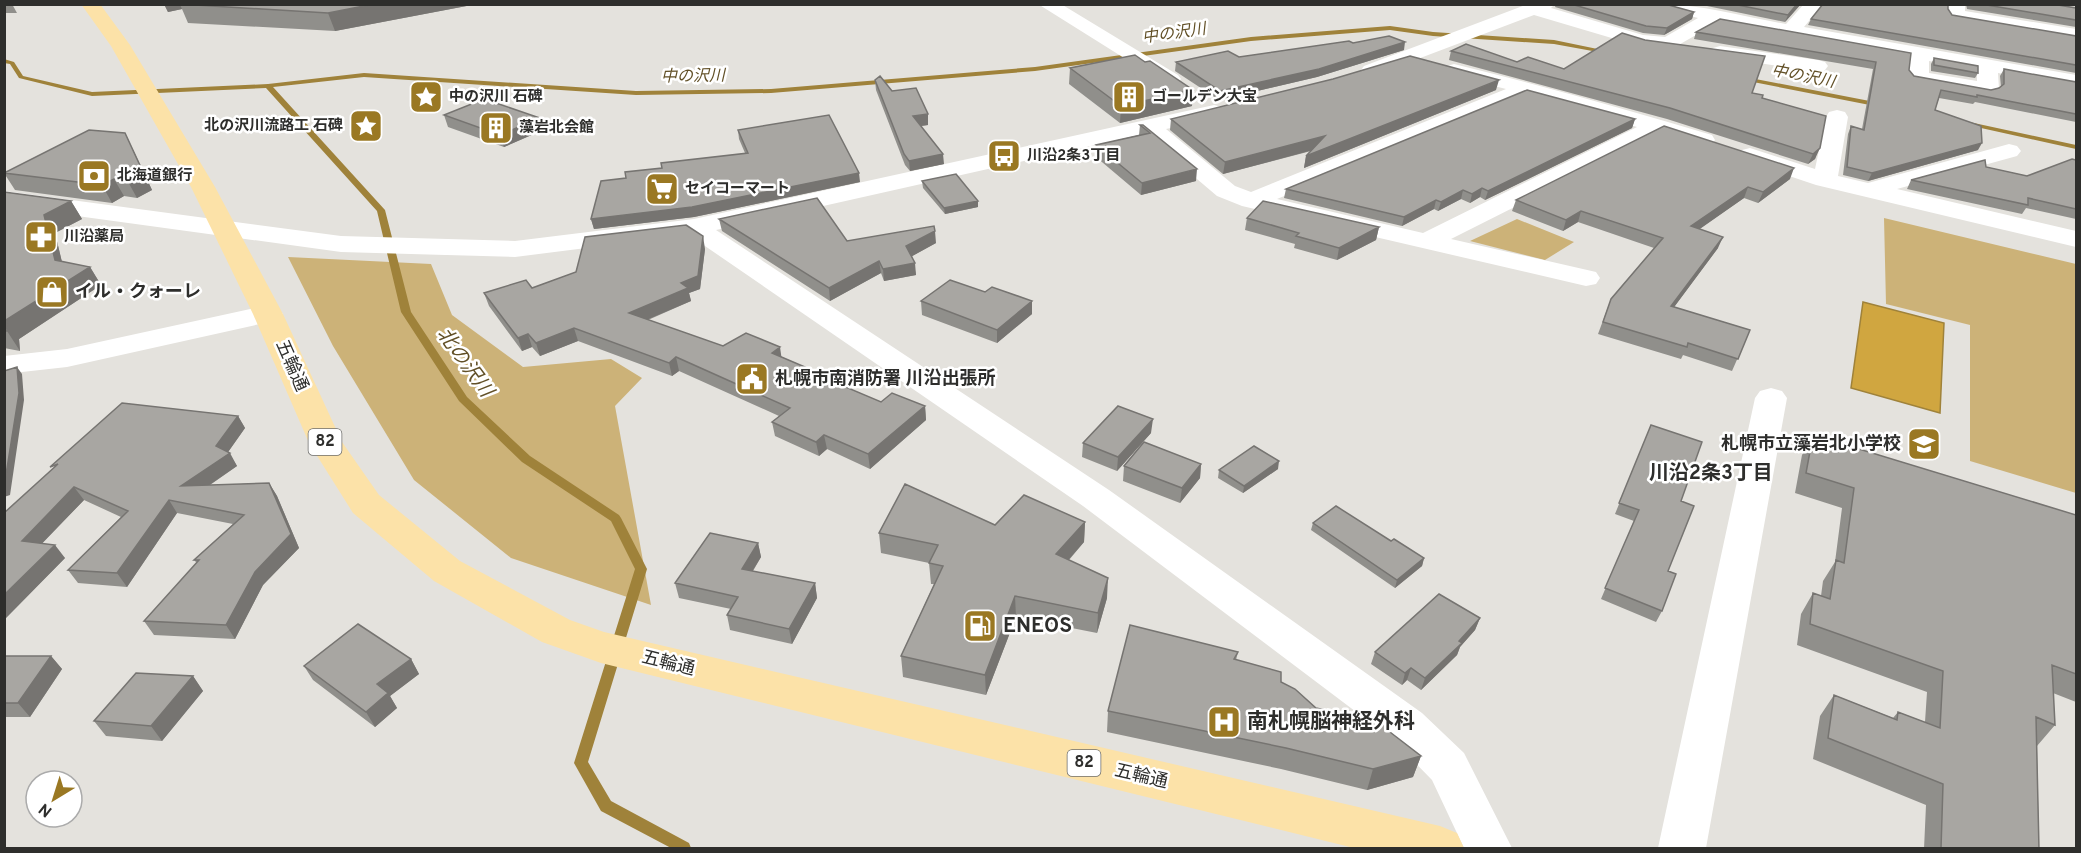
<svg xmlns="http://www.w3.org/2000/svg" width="2081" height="853" viewBox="0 0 2081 853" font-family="Overpass,'Noto Sans JP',sans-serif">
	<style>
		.green { fill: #ccb278 }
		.water { fill: #d0a640; stroke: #9f823a; stroke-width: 1.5 }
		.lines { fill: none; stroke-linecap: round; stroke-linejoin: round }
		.stream { fill: #9f823a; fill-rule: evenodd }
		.minor { fill: #fff; fill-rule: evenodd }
		.major { fill: #fce2a8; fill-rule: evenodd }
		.wall { fill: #908f8b }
		.shaded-wall { fill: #767471 }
		.building { fill: #a8a6a2; stroke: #767471; stroke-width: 1.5 }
		.labels { text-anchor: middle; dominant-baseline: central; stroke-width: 5; stroke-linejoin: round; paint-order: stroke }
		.far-poi-label { font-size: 15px; font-weight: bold; fill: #2e2e2c; stroke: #fff; text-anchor: start }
		.far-water-label { font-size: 16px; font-style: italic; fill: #625027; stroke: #fff }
		.shield { fill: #fff; stroke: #6d6d6b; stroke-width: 1.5 }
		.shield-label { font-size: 16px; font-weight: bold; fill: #2e2e2c }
		.poi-label { font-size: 18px; font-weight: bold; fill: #2e2e2c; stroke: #fff; text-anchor: start }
		.street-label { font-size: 18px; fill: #2e2e2c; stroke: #fff }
		.water-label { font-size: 20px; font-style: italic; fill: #625027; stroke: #fff }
		.neighbourhood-label { font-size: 20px; font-weight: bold; fill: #2e2e2c; stroke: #fff }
		.near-poi-label { font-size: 21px; font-weight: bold; fill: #2e2e2c; stroke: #fff; text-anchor: start }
	</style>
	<rect width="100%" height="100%" fill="#e4e2dd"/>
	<path class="green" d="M1884,218L2076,264V493L1970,461V325L1886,304Z
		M1517,219L1574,242L1545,260L1470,241Z
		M288,257L431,264L452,315L523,367L611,359L642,378L615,406L651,605L511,558L414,480L333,346Z"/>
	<path class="water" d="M1863,302L1944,323L1940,413L1851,388Z"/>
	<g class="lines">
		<path class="stream" d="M1390,26L1433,32L1554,40L1612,52L1609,54L1554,44L1433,36L1390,30L1251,41L1035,71L771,93L636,95L364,77L273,87L385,210L411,312L467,397L530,456L619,515L621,518L647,569L588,762L611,801L689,843L691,848H671L601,811L574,763L635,569L611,521L522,462L459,401L401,312L377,211L266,88L92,96L19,78L10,64L4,63V59L14,62L23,76L92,92L268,84L364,73L636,91L771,89L1035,67L1251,37Z
			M1745,77L1880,103L1883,105L1880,107L1743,80V78Z
			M1960,120L2076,145V149L1963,124H1960Z"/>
		<path class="minor" d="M1038,4H1061L1178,75L1181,79L1178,83L1171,85L1164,83Z
			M1528,4H1555L1551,8L1643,35L1665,37L1698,18L1661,8L1658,4C1701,4 1744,17 1786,24L1804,4H1823L1804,27L2076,75V87L1998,73L1999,89L1995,93L1988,95L1911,81L1908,77L1910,58L1717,23L1675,47H1642L1534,15L1378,74L1371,76L1364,74L1361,70L1364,66ZM1929,61L1977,70V81L1929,73Z
			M1947,4H1965V11L2076,29V41L1949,19L1947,15Z
			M1720,46L1818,60L1825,62L1828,66L1825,70L1818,72L1713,56L1710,52L1713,48Z
			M1454,64C1541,85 1627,110 1712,135L1715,140L1712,145L1704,147L1659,134L1451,239L1596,272L1600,278L1596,284L1586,286L1242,206L1217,196L1144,134L716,230L1109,490L1422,713L1464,753L1512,848H1464L1432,780L1392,739L1083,506L689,235L515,257L341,252L4,206V191L341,236L515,241L694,219L1214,105L1222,107L1225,112L1222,117L1166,129L1235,186L1251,192L1506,89L1447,74L1444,70L1447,66ZM1528,95L1637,127L1423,233L1277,199Z
			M1837,110L1845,112L1848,117L1838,176L1868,183L2009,144L2017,146L2021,151L2017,156L1897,189L2076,231V247L1816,185L1742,160L1738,155L1742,150L1750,148L1815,169L1826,117L1829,112Z
			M268,305L278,308L283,314L278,320L67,367L4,374V356L67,349Z
			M1771,388L1782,391L1787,398L1706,848H1658L1755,398L1760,391Z"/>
		<path class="major" d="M81,4H100L130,45L215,187L283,314L342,442L379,495L460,561L570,620L604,632L1440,826L1457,833L1464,848H1354L601,663L542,642L434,581L353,513L309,443L253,314L191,187L111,46Z"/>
	</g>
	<path class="wall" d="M4,4H12L17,13H4Z
		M164,4H477L335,31L188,23L182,9L168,12Z
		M1556,4H1665L1694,12L1692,19L1664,35L1643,33L1555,7Z
		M1688,4H1801L1785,22L1707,6Z
		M1966,4H2052L2076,8V27L1967,9Z
		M1948,9L1952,15L2076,36V74V73L1808,25L1811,19Z
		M1720,19L1909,70L1914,76L1991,90L2001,87L2000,76L2004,69L2076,82V122L1975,102L1973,104L1939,98L1935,110L1978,150L1868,181L1843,175L1848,134L1851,126L1862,129L1873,69L1694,39L1696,32Z
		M1353,43L1404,50L1317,77L1219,100L1175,71L1176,62L1239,57Z
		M1451,51L1564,69L1752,93L1762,98L1826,116L1815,159L1808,164L1667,119L1449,60Z
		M1934,58L1978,73L1975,78L1931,71V64Z
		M1070,68L1192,106L1120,123L1069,84Z
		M875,80L892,91L928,125L920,126L944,164L910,171L905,165L876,90Z
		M1496,90L1304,168L1306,156L1311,151L1223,174L1170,130L1171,119Z
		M444,115L540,118L543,130L504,147L448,127Z
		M1635,119L1632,128L1485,200L1480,197L1470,203L1461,199L1438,211L1434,209L1402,226L1284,198L1286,189Z
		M1140,125H1143L1196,181L1141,195L1096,157V145L1139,135Z
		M738,130L860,182L694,217L594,229L591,219L626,178L662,168L745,153L739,139Z
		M125,133L152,190L137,198L124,196L112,203L15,190L4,173Z
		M2076,160V219L2026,208L2022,214L1907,189L1911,180L1986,167L2027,176Z
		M1790,179L1758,203L1744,198L1699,229L1718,248L1674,307L1750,330L1732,371L1683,355L1681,359L1598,334L1611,299L1654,248L1578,222L1563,231L1512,211L1516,200Z
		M922,181L978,207L945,214L923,188Z
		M4,192L71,201L82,219L55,233L62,262L90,267L101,285L19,339L20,351L4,348Z
		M1247,218L1379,227L1376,240L1337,260L1294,248L1295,244L1245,230Z
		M719,219L847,241L936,243L912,256L916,275L884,281L881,273L830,301L722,231Z
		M705,249L700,289L689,293L691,301L648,320L723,346L782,357L805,367L806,370L881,402L925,406L926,420L870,469L827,449L819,456L775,436L772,422L779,416L679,371L672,376L578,341L540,356L532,347L522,351L489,306L484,293L532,288L576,272Z
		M985,292L1032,301V314L997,343L922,315L921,301Z
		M238,416L245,428L228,452L237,466L210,485L269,483L277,496L299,548L263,585L235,639L154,635L144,621L197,563L194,560L233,524L177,513L127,587L78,583L68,570L121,517L84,500L42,543L65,558L4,620V513Z
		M1651,425L1668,571L1662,611L1656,622L1601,599L1634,521L1615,514Z
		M1151,433L1117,471L1082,457L1083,443Z
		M1813,435L2076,515V702L2053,693L2055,725L2037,746L2039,849H1924L1926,805L1813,759L1820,716L1834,695L1893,718L1898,712L1925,722L1927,692L1797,645L1801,614L1813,593L1821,596L1823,581L1835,562L1842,508L1795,493L1802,455Z
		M1201,464L1200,478L1180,503L1123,481L1124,466Z
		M1278,469L1243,493L1218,478L1219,470Z
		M1085,522L1084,542L1069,560L1107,598L1097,633L1016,617L986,695L903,677L901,656L934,584H931L929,563L881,553L879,533L995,525Z
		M1313,523L1391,541L1424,558L1422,566L1395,588L1311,530Z
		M758,543L761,557L753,571L815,583L817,598L792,644L730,630L727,615L731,609L679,598L675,583Z
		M1480,618L1475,630L1460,647L1457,655L1421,690L1407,680L1402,685L1371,664L1375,652Z
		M1238,652L1236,660L1281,682L1316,708L1386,729L1421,756L1413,777L1367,790L1281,769L1107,732L1108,711Z
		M4,656H51L62,669L30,717H4Z
		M411,659L419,674L390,696L397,708L375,727L313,680L304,666Z
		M193,676L203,691L162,741L106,736L94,721Z"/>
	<path class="shaded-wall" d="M164,4H180V5L182,9L168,12Z
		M374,4H477L335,31L328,13Z
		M1797,4H1801L1785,22L1788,15Z
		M1694,12L1692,19L1664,35L1667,28Z
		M1405,42L1404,50L1317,77L1219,100L1220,91Z
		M1499,80L1496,90L1304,168L1306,156Z
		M1193,90L1192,106L1120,123L1121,106Z
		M928,114V125L914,127L913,116Z
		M540,118L543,130L504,147L500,135Z
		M1635,119L1632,128L1485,200L1488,191Z
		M125,133L152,190L137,198L127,180Z
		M1325,136L1324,147L1223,174L1225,162Z
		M1982,143L1978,150L1868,181L1872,173Z
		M1820,148L1815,159L1808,164L1813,154Z
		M943,154L944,164L910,171L909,161Z
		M1794,168L1790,179L1758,203L1763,192Z
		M1197,169L1196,181L1141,195L1142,183Z
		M859,173L860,182L694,217L594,229L591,219Z
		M114,179L124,196L112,203L102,185Z
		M1748,187L1744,198L1687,238L1691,226Z
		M1482,188L1480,197L1470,203L1472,194Z
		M1463,190L1461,199L1438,211L1441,202Z
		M1436,200L1434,209L1402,226L1404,217Z
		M71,201L82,219L55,233L66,279L55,260L44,215Z
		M978,201V207L945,214L944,208Z
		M1581,211L1578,222L1563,231L1566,220Z
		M1379,227L1376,240L1337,260L1339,248Z
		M935,231L936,243L907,259L906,246Z
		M703,236L705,249L700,289L689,293L691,301L632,326L629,313L681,283Z
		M1723,237L1718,248L1666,318L1671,306Z
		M879,261L881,273L830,301L829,288Z
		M915,263L916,275L884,281L883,269Z
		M90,267L101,285L19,339L20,351L7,331L6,320Z
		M1032,301V314L997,343V330Z
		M574,328L578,341L540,356L536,343Z
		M528,334L532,347L522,351L518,338Z
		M780,347L782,361L772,353Z
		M676,357L679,371L672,376L669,363Z
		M17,367L22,374L24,400L10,495L4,497V487Z
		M925,406L926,420L870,469L868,454Z
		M238,416L245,428L226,455L230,453L237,466L189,499L181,486L216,446Z
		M1153,419L1151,433L1117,471L1118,457Z
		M824,435L827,449L819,456L816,442Z
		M1279,461L1278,469L1243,493L1244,486Z
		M1201,464L1200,478L1180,503L1182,488Z
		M269,483L277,496L299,548L263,585L235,639L226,625Z
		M74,487L84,500L32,554L22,541Z
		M169,500L177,513L127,587L117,573Z
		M1085,522L1084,542L1056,574V554Z
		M758,543L761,557L745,583L742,569Z
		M55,545L65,558L4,620V595Z
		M1424,558L1422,566L1395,588L1397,580Z
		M1108,578L1107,598L1097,633L1098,613Z
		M815,583L817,598L792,644L789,629Z
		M1015,596L1016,617L986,695L985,675Z
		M1480,618L1475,630L1460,647L1457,655L1421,690L1425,678Z
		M51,656L62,669L30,717L18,703Z
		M411,659L419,674L390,696L397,708L375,727L366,712L377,684Z
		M1411,668L1407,680L1402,685L1405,673Z
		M193,676L203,691L162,741L151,726Z
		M1421,756L1413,777L1367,790L1373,769Z"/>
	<path class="building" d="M179,4H374L328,13Z
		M1571,4H1665L1694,12L1667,28L1646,26Z
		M1733,4H1797L1788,15Z
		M1823,4H1948V9L1952,15L2076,36V65L1811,19Z
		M1981,4H2052L2076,8V20Z
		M1720,19L1911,53L1909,70L1914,76L1991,90L1999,88L2004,84V69L2076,82V114L1977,95V97L1941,90L1935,110L1981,126L1982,143L1872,173L1847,167L1851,126L1864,130L1876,62L1696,32Z
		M1622,33L1645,40L1765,56L1752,93L1763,95L1762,98L1826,116L1820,148L1813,154L1670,108L1451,51L1466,44L1517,62L1528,57L1564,69Z
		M1389,36L1405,42L1319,69L1220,91L1176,62L1228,51L1239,57L1349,41L1353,43Z
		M1135,55L1145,62L1150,61L1193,90L1121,106L1070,68Z
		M1410,56L1499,80L1306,156L1325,136L1225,162L1171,119L1333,79Z
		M1934,58L1978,66V73L1934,65Z
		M880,76L892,91L916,88L928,114L913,116L943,154L909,161L904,154L875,80Z
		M1527,90L1635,119L1488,191L1482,188L1472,194L1463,190L1441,202L1436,200L1404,217L1286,189Z
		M484,99L540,118L500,135L444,115Z
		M829,115L859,173L692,207L591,219L601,181L626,178L625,172L662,168L661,163L748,153L738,130Z
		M1140,125H1143L1197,169L1142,183L1096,145L1150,133Z
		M1664,126L1794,168L1763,192L1748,187L1691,226L1723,237L1671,306L1750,330L1738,359L1688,343L1687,347L1603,322L1611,299L1663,238L1581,211L1566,220L1516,200Z
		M89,130L125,133L143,172L127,180L114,179L102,185L4,173Z
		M2072,159L2076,160V209L2028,198V205L1911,180L1985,160L1986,167L2027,176Z
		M956,174L978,201L944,208L922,181Z
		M4,192L71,201L44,215L55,260L90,267L6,320L7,331H4Z
		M817,198L847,241L934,226L935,231L906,246L915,263L883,269L879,261L829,288L719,219Z
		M1263,201L1379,227L1339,248L1296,236L1299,233L1247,218Z
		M686,225L703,236L698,276L681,283L688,288L629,313L723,346L746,333L780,347L772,353L805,367L803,369L881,402L892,393L925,406L868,454L824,435L816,442L772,422L790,408L676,357L669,363L574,328L536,343L528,334L518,338L484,293L526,280L532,288L576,272L585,237Z
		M950,280L985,292L992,287L1032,301L997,330L921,301Z
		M17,367L19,393L4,487V371Z
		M122,403L238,416L216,446L230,453L181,486L269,483L291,534L255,572L226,625L144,621L199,560H194L244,515L169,500L117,573L68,570L128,511L74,487L22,541L55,545L4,595V513L58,464L50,467Z
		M1118,406L1153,419L1118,457L1083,443Z
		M1651,425L1702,442L1681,501L1694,506L1668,571L1676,574L1662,611L1605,588L1639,510L1619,503Z
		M1813,435L2076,515V674L2052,665L2055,725L2036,717L2039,849H1941L1943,784L1828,738L1834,695L1897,720L1898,712L1940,728L1943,671L1810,624L1813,593L1830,599L1836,560L1844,563L1854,488L1806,473Z
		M1144,442L1201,464L1182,488L1124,466Z
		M1254,446L1279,461L1244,486L1219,470Z
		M905,484L995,525L1024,495L1085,522L1056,554L1108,578L1098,613L1015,596L985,675L901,656L943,566L929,563L938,545L879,533Z
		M1336,506L1391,541L1394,539L1424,558L1397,580L1313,523Z
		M710,533L758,543L742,569L815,583L789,629L727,615L738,597L675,583Z
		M1439,594L1480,618L1459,641L1462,643L1425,678L1411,668L1405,673L1375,652Z
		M358,624L411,659L377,684L388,693L366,712L304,666Z
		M1130,625L1238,652L1234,659L1281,672V682L1295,689L1316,708L1386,723V729L1421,756L1373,769L1286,748L1108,711Z
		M4,656H51L18,703H4Z
		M136,673L193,676L151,726L94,721Z"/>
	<defs>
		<g id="sight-square" transform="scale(1.725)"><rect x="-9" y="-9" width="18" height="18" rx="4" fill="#9a7823" stroke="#fff"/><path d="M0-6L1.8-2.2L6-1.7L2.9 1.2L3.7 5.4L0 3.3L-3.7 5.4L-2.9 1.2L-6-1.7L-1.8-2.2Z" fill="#fff"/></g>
		<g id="building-square" transform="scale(1.725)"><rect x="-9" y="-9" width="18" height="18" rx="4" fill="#9a7823" stroke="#fff"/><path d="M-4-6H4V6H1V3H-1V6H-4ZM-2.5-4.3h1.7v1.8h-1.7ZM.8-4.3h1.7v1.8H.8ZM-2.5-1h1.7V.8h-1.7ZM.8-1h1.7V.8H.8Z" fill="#fff"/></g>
		<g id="bus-square" transform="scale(1.725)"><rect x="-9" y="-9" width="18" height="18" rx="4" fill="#9a7823" stroke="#fff"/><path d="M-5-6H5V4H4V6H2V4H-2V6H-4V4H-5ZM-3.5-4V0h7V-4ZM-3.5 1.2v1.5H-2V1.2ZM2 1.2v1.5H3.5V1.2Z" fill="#fff"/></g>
		<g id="bank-square" transform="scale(1.725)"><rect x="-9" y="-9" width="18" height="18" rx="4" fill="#9a7823" stroke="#fff"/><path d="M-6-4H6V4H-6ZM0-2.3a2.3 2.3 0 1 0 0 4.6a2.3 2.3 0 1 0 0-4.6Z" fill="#fff"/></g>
		<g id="supermarket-square" transform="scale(1.725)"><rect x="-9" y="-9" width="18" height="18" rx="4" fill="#9a7823" stroke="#fff"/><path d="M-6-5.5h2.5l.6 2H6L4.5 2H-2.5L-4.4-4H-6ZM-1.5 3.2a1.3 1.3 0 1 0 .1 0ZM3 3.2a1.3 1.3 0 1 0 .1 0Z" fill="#fff"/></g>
		<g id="pharmacy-square" transform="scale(1.725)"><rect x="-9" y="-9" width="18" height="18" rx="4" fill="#9a7823" stroke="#fff"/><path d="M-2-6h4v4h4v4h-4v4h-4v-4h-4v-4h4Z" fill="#fff"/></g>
		<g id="shop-square" transform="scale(1.725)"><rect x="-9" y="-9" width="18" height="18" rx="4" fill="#9a7823" stroke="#fff"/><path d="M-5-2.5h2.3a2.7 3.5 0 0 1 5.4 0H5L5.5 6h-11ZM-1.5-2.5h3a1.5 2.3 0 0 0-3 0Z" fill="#fff"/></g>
		<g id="civic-square" transform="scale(1.725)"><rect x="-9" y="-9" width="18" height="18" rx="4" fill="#9a7823" stroke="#fff"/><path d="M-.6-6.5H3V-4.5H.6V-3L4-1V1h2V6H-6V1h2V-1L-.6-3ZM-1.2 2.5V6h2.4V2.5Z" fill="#fff"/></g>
		<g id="school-square" transform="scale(1.725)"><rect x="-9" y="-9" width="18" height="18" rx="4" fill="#9a7823" stroke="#fff"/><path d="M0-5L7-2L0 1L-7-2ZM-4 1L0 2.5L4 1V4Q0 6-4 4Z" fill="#fff"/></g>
		<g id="fuel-square" transform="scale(1.725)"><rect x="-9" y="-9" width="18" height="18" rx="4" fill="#9a7823" stroke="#fff"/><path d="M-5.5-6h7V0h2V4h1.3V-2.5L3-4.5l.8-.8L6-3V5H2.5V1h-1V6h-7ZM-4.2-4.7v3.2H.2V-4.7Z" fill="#fff"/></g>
		<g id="hospital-square" transform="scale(1.725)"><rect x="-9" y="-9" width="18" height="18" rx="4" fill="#9a7823" stroke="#fff"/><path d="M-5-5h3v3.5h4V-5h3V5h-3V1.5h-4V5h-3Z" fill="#fff"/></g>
	</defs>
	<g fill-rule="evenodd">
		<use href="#sight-square" x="426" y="97"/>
		<use href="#building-square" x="1129" y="97"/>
		<use href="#sight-square" x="366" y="126"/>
		<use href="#building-square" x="496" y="128"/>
		<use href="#bus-square" x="1004" y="156"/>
		<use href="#bank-square" x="94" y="176"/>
		<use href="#supermarket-square" x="662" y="189"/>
		<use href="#pharmacy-square" x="41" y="237"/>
		<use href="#shop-square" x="52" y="292"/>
		<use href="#civic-square" x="752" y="379"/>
		<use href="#school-square" x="1924" y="444"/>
		<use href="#fuel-square" x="980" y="626"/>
		<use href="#hospital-square" x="1224" y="722"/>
	</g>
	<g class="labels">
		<g class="far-poi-label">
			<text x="449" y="97">中の沢川 石碑</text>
			<text x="1152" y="97">ゴールデン大宝</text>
			<text x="343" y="126" text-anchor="end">北の沢川流路工 石碑</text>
			<text x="519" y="128">藻岩北会館</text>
			<text x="1027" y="156">川沿2条3丁目</text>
			<text x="117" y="176">北海道銀行</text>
			<text x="685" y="189">セイコーマート</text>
			<text x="64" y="237">川沿薬局</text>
		</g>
		<g class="far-water-label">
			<text transform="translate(1174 34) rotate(-8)">中の沢川</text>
			<text transform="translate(693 77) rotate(-1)">中の沢川</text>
			<text transform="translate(1803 77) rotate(11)">中の沢川</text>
		</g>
		<g class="shield">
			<rect x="308.5" y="429" width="33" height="26" rx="4.5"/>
			<rect x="1067.5" y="750" width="33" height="26" rx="4.5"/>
		</g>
		<g class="shield-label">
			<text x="325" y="442">82</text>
			<text x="1084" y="763">82</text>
		</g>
		<g class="poi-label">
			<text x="75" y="292">イル・クォーレ</text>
			<text x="775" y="379">札幌市南消防署 川沿出張所</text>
			<text x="1901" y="444" text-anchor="end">札幌市立藻岩北小学校</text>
		</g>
		<g class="street-label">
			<text transform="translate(291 366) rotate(66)">五輪通</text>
			<text transform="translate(668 664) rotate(14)">五輪通</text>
			<text transform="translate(1141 777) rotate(13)">五輪通</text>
		</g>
		<g class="water-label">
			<text transform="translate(464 363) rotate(54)">北の沢川</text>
		</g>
		<g class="neighbourhood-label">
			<text x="1711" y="474">川沿2条3丁目</text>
		</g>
		<g class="near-poi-label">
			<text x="1003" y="626">ENEOS</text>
			<text x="1247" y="722">南札幌脳神経外科</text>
		</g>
	</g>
	<rect width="2081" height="853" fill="none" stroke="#2e2e2c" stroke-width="12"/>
	<g transform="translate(54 799) rotate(218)"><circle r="28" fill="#ffffff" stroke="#ababab" stroke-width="1.5"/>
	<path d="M0-4.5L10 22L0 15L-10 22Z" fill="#9a7823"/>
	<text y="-9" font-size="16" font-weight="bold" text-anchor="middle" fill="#2e2e2c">N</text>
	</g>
</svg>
